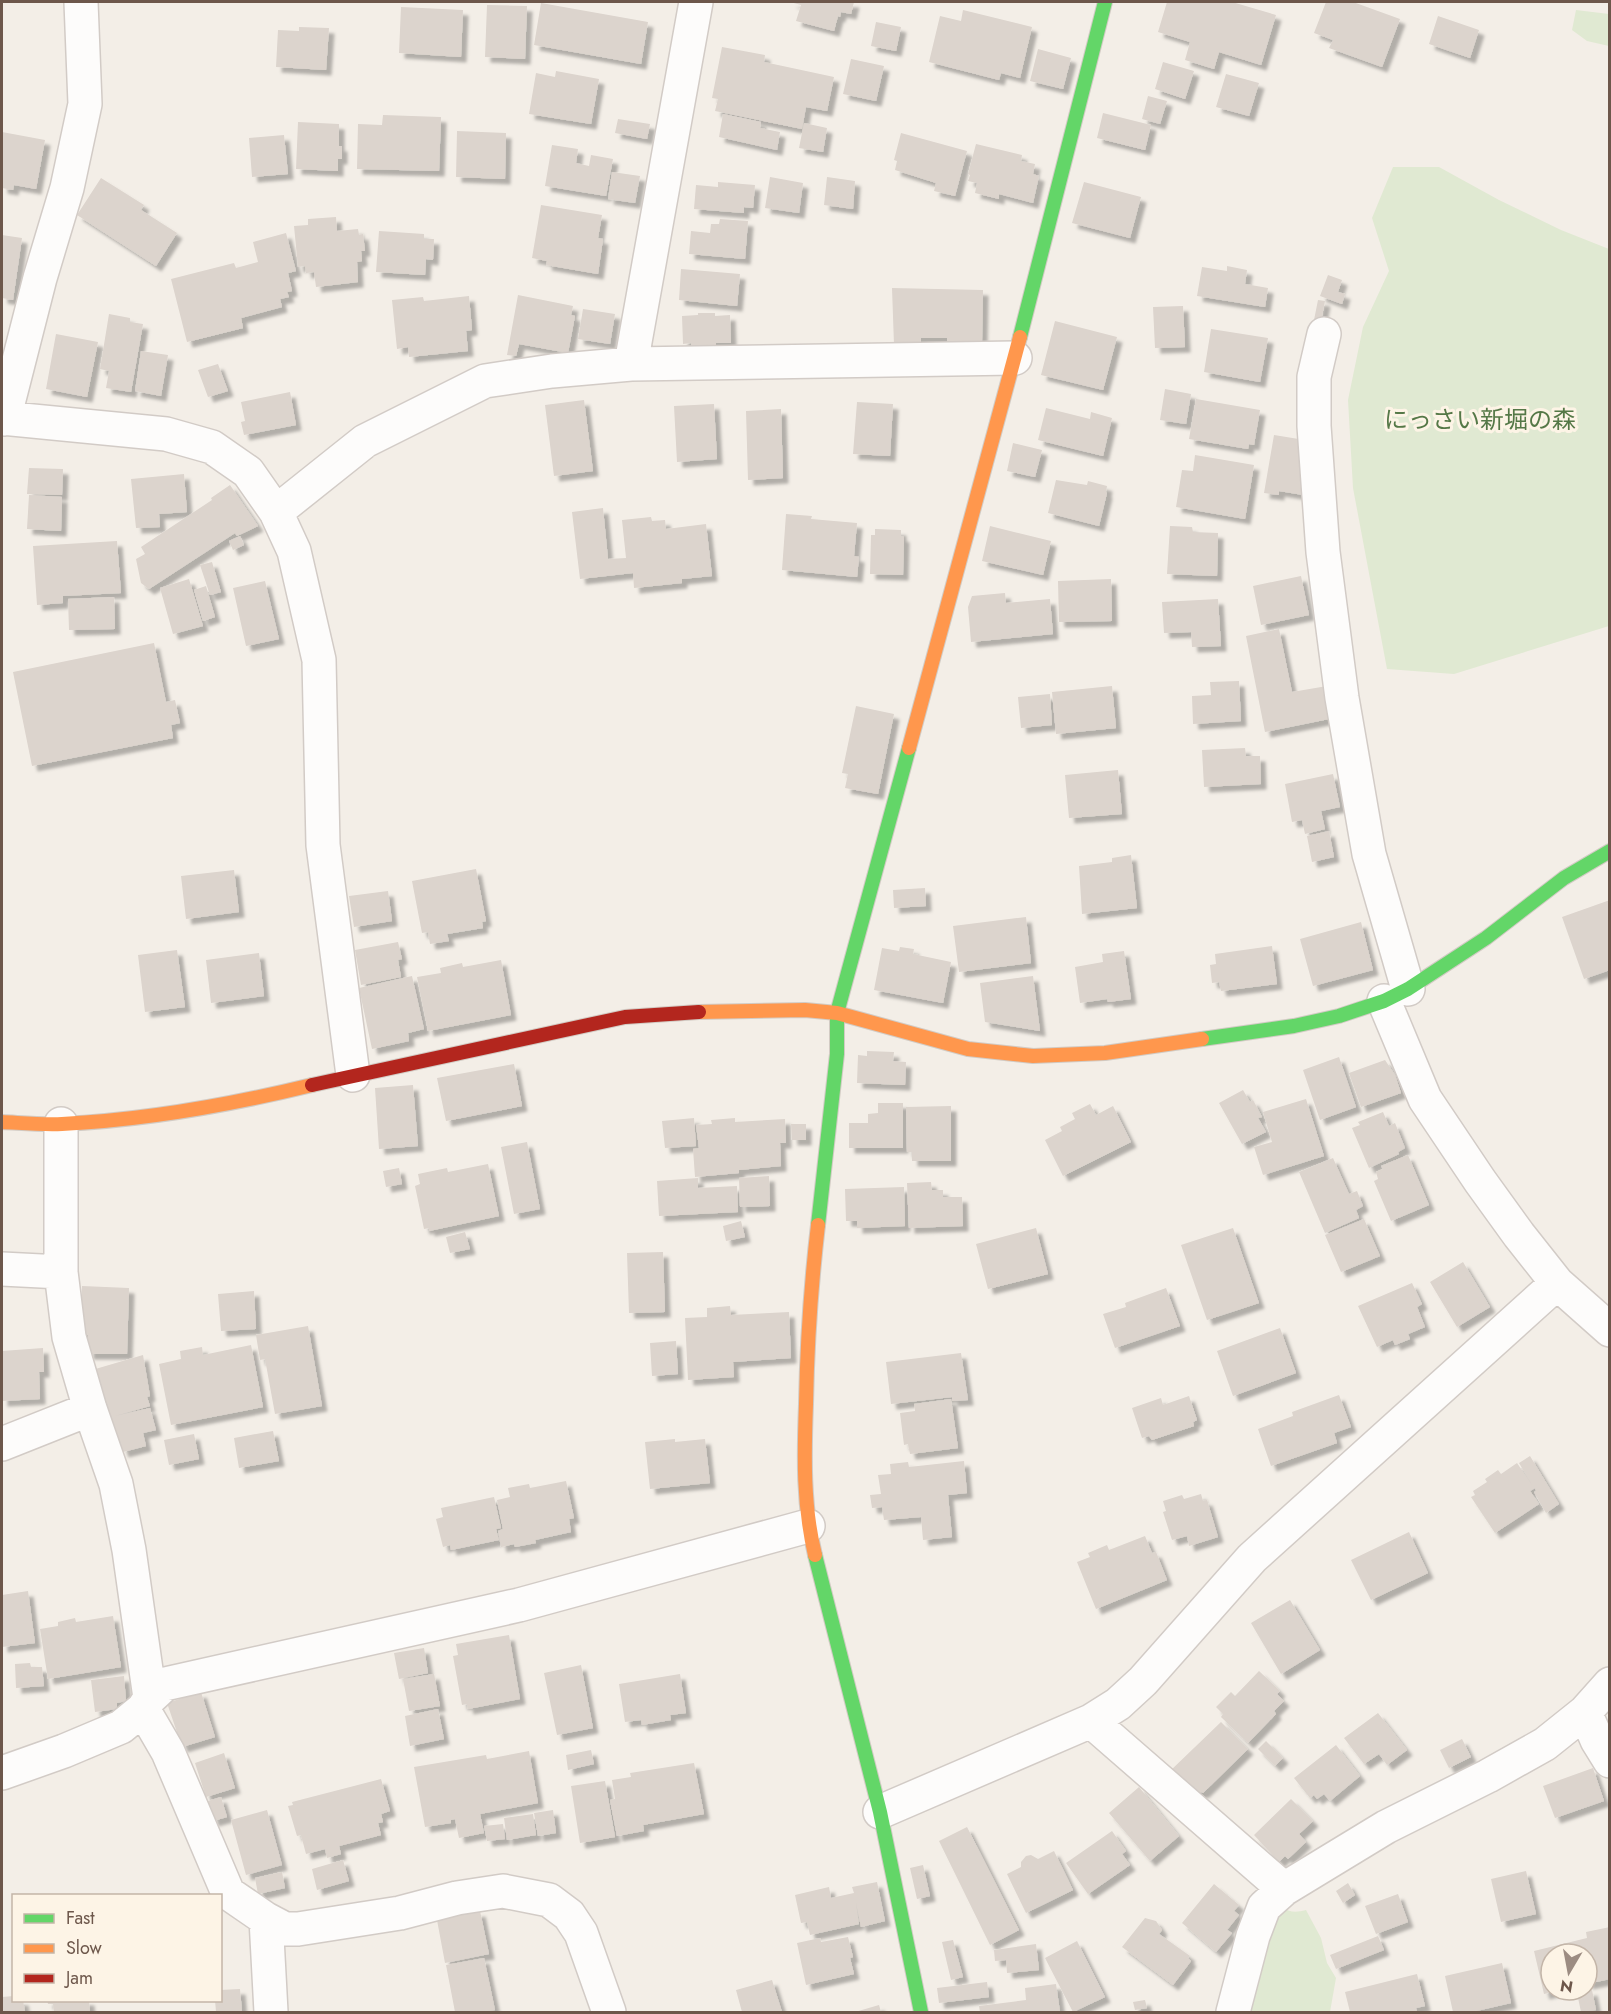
<svg xmlns="http://www.w3.org/2000/svg" width="1611" height="2014" viewBox="0 0 1611 2014" font-family="Jost,'Noto Sans JP',sans-serif">
	<style>
		.green { fill: #e0e9d2 }
		.building { fill: #dcd4cd; filter: url(#shadow) }
		.lines { fill: none; stroke-linecap: round; stroke-linejoin: round }
		.street-casing { stroke: #d2cbc6; stroke-width: 36 }
		.fast-casing { stroke: #d2cbc4; stroke-width: 16 }
		.slow-casing { stroke: #d2cbc4; stroke-width: 16 }
		.jam-casing { stroke: #d2cbc4; stroke-width: 16 }
		.street { stroke: #fdfcfb; stroke-width: 33 }
		.fast { stroke: #63d668; stroke-width: 14 }
		.slow { stroke: #ff974d; stroke-width: 14 }
		.jam { stroke: #b3261e; stroke-width: 14 }
		.labels { text-anchor: middle; dominant-baseline: central; stroke-width: 6; stroke-linejoin: round; paint-order: stroke }
		.park-label { font-size: 24px; fill: #557847; stroke: #fdf4e6 }
	</style>
	<defs>
		<filter id="shadow"><feDropShadow dx="5.5" dy="5.5" stdDeviation="1.5" flood-color="#0004"/></filter>
	</defs>
	<rect width="100%" height="100%" fill="#f3eee7"/>
	<path class="green" d="M1576,10L1609,14V46L1587,41L1572,30Z
		M1393,167H1439L1499,200L1561,230L1609,249V626L1454,674L1387,669L1353,488L1348,400L1363,327L1389,271L1372,218Z
		M1280,1907C1290,1912 1295,1913 1306,1910L1321,1938L1327,1963L1336,1978L1330,2012H1251C1247,1984 1270,1935 1280,1907Z"/>
	<path class="building" d="M790,2H854L851,14L841,12L840,17L838,16L834,31L796,21L801,5Z
		M1167,2H1232L1276,15L1261,65L1219,52L1214,69L1185,60L1190,42L1158,32Z
		M1326,2H1353L1400,19L1382,67L1329,48L1333,40L1314,33Z
		M541,3L648,22L641,64L534,45Z
		M487,5L527,6L525,59L485,57Z
		M401,7L463,10L461,57L399,53Z
		M963,10L1032,27L1020,78L1001,73L999,80L929,62L940,16L961,21Z
		M1438,16L1479,30L1470,58L1429,44Z
		M876,22L901,27L896,51L871,46Z
		M299,27L329,28L326,70L276,67L278,30L299,31Z
		M722,47L765,55L764,62L834,77L827,111L806,107L802,129L715,111L718,99L712,98Z
		M1038,49L1071,58L1063,89L1030,81Z
		M851,59L884,66L876,101L843,94Z
		M1163,62L1194,71L1185,99L1155,89Z
		M556,71L599,79L591,124L529,114L536,73L555,77Z
		M1226,74L1259,83L1249,116L1216,107Z
		M1148,96L1167,101L1160,124L1142,119Z
		M1103,113L1151,125L1145,150L1097,138Z
		M723,114L761,122L760,128L780,132L777,150L719,137Z
		M383,115L441,117L439,171L357,169L358,124L382,125Z
		M618,119L650,124L647,139L615,133Z
		M298,122L339,124V146H342V159H338V171L296,169Z
		M804,123L827,128L823,152L799,148Z
		M457,131L506,133L505,179L456,177Z
		M2,132L45,140L36,189L14,185L13,190L2,188Z
		M901,133L967,151L955,196L934,191L936,183L895,170L897,161L894,160Z
		M284,135L288,174L252,177L249,138Z
		M976,144L1022,155L1021,161L1035,164L1033,174L1039,176L1033,203L999,194V199L975,193L977,183L968,181L970,175L968,174Z
		M552,145L578,149L576,163L589,166L591,155L613,159L606,196L545,186Z
		M612,172L640,176L635,203L608,199Z
		M770,177L803,183L799,213L765,208Z
		M827,177L855,181L853,209L824,205Z
		M101,178L144,205L141,210L177,233L156,266L77,215Z
		M718,182L755,185L753,208L744,207V213L694,209L696,185L718,187Z
		M1084,182L1141,197L1130,238L1072,223Z
		M541,205L602,215L598,238L603,239L598,274L546,265L547,261L532,258Z
		M336,217L337,231L358,229L359,235L363,234L365,251H361L362,261L357,262L358,282L316,287L314,272L306,273L305,266L298,267L294,226L308,225V219Z
		M720,219L748,221L745,259L689,254L691,231L710,233L711,224H719Z
		M379,231L424,234V239H434L433,260L426,259L425,275L376,272Z
		M286,233L296,271L288,273L292,291L287,292L289,297L280,299L282,307L241,318L243,328L187,342L171,279L234,263L236,268L258,262L253,242Z
		M2,235L22,238L13,300L2,298Z
		M1227,266L1247,270L1245,284L1268,288L1265,307L1197,296L1202,267L1227,271Z
		M681,269L740,274L737,306L679,300Z
		M1328,275L1342,280L1338,292L1345,294L1342,304L1320,296Z
		M892,288L983,290L982,342H947V338H921V345H894Z
		M518,295L573,306L571,315L575,316L568,353L519,344L516,356L507,355Z
		M469,296L472,330L466,331L468,351L409,357L408,347L397,349L392,300L423,297L424,301Z
		M1318,300L1325,301L1320,326L1313,325Z
		M1183,306L1185,347L1155,348L1153,307Z
		M583,309L615,314L610,344L578,339Z
		M698,313H715V316L730,315L731,343H716V348L691,349V343L683,344L682,316L698,315Z
		M109,314L130,318V322L143,324L131,392L106,388L109,371L100,369Z
		M1055,321L1117,337L1103,390L1041,375Z
		M1211,329L1268,338L1260,382L1204,372Z
		M56,334L98,342L87,397L46,389Z
		M141,351L168,355L161,396L135,391Z
		M218,364L228,391L208,397L198,370Z
		M1165,389L1191,394L1186,424L1160,420Z
		M290,392L296,425L244,435L241,422L245,421L241,402Z
		M1196,399L1260,410L1254,445L1249,444L1248,449L1189,439Z
		M584,400L593,471L554,476L545,405Z
		M857,402L893,404L890,456L853,454Z
		M714,404L717,459L677,462L674,406Z
		M1046,408L1090,419L1091,412L1112,418L1103,456L1038,440Z
		M781,409L783,478L748,480L746,411Z
		M1274,435L1311,441L1303,495L1279,491V495L1264,493Z
		M1013,443L1042,450L1035,477L1007,471Z
		M1195,455L1254,465L1245,519L1176,507L1182,470L1193,471Z
		M29,468L63,469L62,495L27,494Z
		M184,474L187,512L159,514L160,527L136,528L131,479Z
		M1056,480L1087,485L1088,481L1107,486L1106,492L1107,493L1099,526L1048,513Z
		M230,485L258,526L237,536L235,533L149,589L141,583L136,559L145,554L141,547L212,500L211,498Z
		M29,495L62,497L61,531L27,529Z
		M603,508L608,559L626,558L622,520L651,517L652,521L665,520L666,529L706,524L712,576L682,579V583L634,588L633,573L580,579L572,512Z
		M786,514L812,516L811,519L857,523L854,556L859,557L857,577L782,570Z
		M990,526L1051,541L1043,575L982,561Z
		M1170,526L1192,527L1193,532L1218,533L1217,576L1167,574Z
		M875,529L901,530V536L904,537L903,575L870,574L871,535H875Z
		M240,536L244,545L233,550L229,541Z
		M117,541L121,593L63,596V603L37,605L33,546Z
		M212,562L221,592L210,595L200,565Z
		M1301,576L1309,615L1261,625L1253,586Z
		M189,579L203,626L173,634L160,588Z
		M1111,579L1112,621L1059,622L1058,581Z
		M265,581L279,639L246,646L233,588Z
		M206,586L215,617L203,621L194,590Z
		M1005,593L1006,603L1050,599L1053,634L971,642L968,607L972,596Z
		M114,597L115,629L69,630L68,599Z
		M1218,599L1221,646L1192,647L1191,632L1164,633L1162,602Z
		M1279,629L1292,692L1327,686L1334,718L1265,732L1246,636Z
		M154,643L166,702L175,700L180,723L171,725L173,738L32,766L13,672Z
		M1239,681L1241,721L1193,724L1192,696L1211,695L1210,682Z
		M1112,686L1116,728L1056,734L1052,692Z
		M1050,694L1052,725L1021,728L1018,697Z
		M856,706L894,714L878,794L845,788L848,774L842,773Z
		M1245,748L1246,756H1260L1261,784L1204,787L1202,750Z
		M1118,770L1122,814L1069,818L1065,775Z
		M1333,774L1340,807L1321,811L1325,829L1305,834L1302,820L1292,822L1285,784Z
		M1329,831L1334,857L1312,862L1307,836Z
		M1131,855L1137,908L1082,914L1079,866L1112,862V858Z
		M476,869L486,921L482,922L483,928L447,934L449,941L430,944L428,932L422,933L412,881Z
		M234,870L239,912L186,919L181,876Z
		M925,888L926,906L894,908L893,890Z
		M388,891L392,921L354,927L349,896Z
		M1610,900V970L1584,979L1562,917Z
		M1026,917L1031,963L959,972L953,926Z
		M1361,922L1373,970L1313,986L1300,939Z
		M398,942L402,959L398,960L401,977L361,985L355,950Z
		M1272,946L1277,984L1221,991L1219,982L1212,983L1210,965L1216,964L1215,954Z
		M900,947L914,949L913,954L951,962L943,1003L874,990L882,948L899,951Z
		M177,950L185,1007L145,1012L138,955Z
		M1124,951L1131,999L1108,1002L1107,999L1080,1003L1075,967L1103,962L1102,954Z
		M259,953L264,996L211,1003L206,960Z
		M501,960L511,1015L428,1031L417,977L441,973L440,968L462,963L463,967Z
		M412,976L424,1029L408,1033L409,1041L372,1049L359,988Z
		M1033,976L1040,1031L985,1022L980,983Z
		M867,1051L894,1052L893,1061L906,1062L905,1085L857,1083L858,1055L867,1056Z
		M1339,1057L1356,1107L1320,1120L1303,1070Z
		M1385,1060L1395,1075L1401,1093L1361,1107L1349,1073Z
		M514,1064L522,1106L446,1121L437,1078Z
		M413,1085L418,1146L379,1149L375,1088Z
		M1243,1090L1250,1102L1253,1100L1262,1117L1258,1118L1266,1132L1242,1144L1219,1103Z
		M1306,1099L1324,1156L1263,1175L1254,1147L1272,1142L1263,1112Z
		M878,1103H903V1148H849V1123H868V1114L878,1113Z
		M1090,1104L1096,1115L1113,1106L1131,1142L1063,1176L1045,1140L1062,1131L1060,1127L1075,1119L1072,1113Z
		M951,1106V1161H912V1152H907L906,1107Z
		M1383,1112L1389,1126L1395,1123L1405,1148L1398,1152L1399,1154L1369,1168L1352,1128L1360,1125L1358,1122Z
		M694,1118L696,1146L665,1148L662,1121Z
		M735,1118V1122L785,1119L786,1143H780L781,1166L739,1170V1173L695,1177L693,1149L699,1148L696,1125L712,1124L711,1120Z
		M791,1124H806V1140H792Z
		M527,1142L540,1209L514,1214L501,1147Z
		M1408,1155L1429,1205L1391,1221L1374,1181L1378,1179L1376,1172L1383,1169L1381,1166Z
		M1333,1158L1349,1194L1357,1191L1363,1206L1356,1210L1359,1218L1325,1233L1299,1172Z
		M488,1164L499,1216L429,1231V1228L424,1229L415,1186L420,1184L418,1174L447,1168L448,1172Z
		M399,1168L402,1184L386,1187L383,1171Z
		M769,1176L770,1206L740,1207L739,1178Z
		M698,1178V1188L737,1186L738,1212L659,1216L657,1181Z
		M931,1182L932,1190H943V1197H962L963,1226L909,1228L907,1183Z
		M904,1187L905,1226L857,1228V1221H846L845,1189Z
		M1364,1219L1380,1256L1341,1272L1325,1235Z
		M741,1221L745,1237L726,1241L723,1226Z
		M1036,1228L1048,1274L988,1289L976,1244Z
		M1233,1228L1259,1303L1207,1320L1181,1245Z
		M465,1232L470,1249L450,1253L446,1237Z
		M663,1252L665,1312L629,1313L627,1253Z
		M1463,1262L1490,1307L1457,1327L1430,1282Z
		M1412,1283L1422,1304L1417,1307L1425,1327L1408,1334L1410,1339L1395,1345L1393,1340L1377,1347L1358,1306Z
		M82,1286L129,1288L127,1354H88V1335H81Z
		M1166,1288L1180,1326L1115,1348L1103,1314L1126,1307L1125,1303Z
		M254,1291L256,1329L221,1331L218,1294Z
		M730,1306L731,1315L789,1312L791,1358L733,1362L734,1377L688,1380L685,1318L707,1317V1308Z
		M308,1326L322,1406L275,1414L265,1359L260,1360L256,1335Z
		M1280,1328L1296,1373L1233,1396L1217,1351Z
		M676,1341L678,1374L652,1376L650,1343Z
		M251,1345L263,1407L171,1425L159,1364L181,1359L180,1351L202,1347L203,1355Z
		M43,1348L44,1372H39L40,1399L2,1401V1351Z
		M961,1353L968,1400L952,1401V1397L891,1404L886,1362Z
		M143,1355L150,1396L147,1397L150,1406L115,1416L150,1408L156,1430L143,1433L146,1446L123,1452L120,1442L117,1443L92,1370Z
		M1339,1395L1351,1427L1334,1433L1337,1443L1271,1466L1258,1429L1293,1416L1292,1412Z
		M1189,1396L1197,1420L1193,1422L1194,1426L1152,1440L1149,1436L1142,1438L1132,1408L1161,1398L1163,1405Z
		M951,1399L958,1448L910,1454L908,1444L904,1445L900,1413L915,1411L914,1404Z
		M273,1431L279,1461L239,1468L234,1438Z
		M194,1434L199,1459L169,1465L164,1440Z
		M675,1439V1442L705,1439L710,1483L650,1489L645,1442Z
		M1530,1456L1559,1504L1546,1513L1534,1492L1536,1491L1535,1488L1530,1491L1539,1504L1495,1533L1471,1497L1475,1495L1473,1491L1487,1482L1485,1479L1498,1470L1501,1474L1517,1463L1532,1485L1519,1463Z
		M964,1461L967,1493L948,1495L952,1537L923,1540L921,1517L884,1520L882,1507L872,1508L870,1495L881,1494L878,1475L891,1474L890,1464L908,1462L909,1467Z
		M566,1481L574,1518L569,1519L571,1532L535,1540L536,1543L515,1547L514,1544L501,1547L498,1531L503,1529L497,1500L510,1497L508,1488L529,1484L530,1488Z
		M1201,1494L1203,1501L1207,1500L1218,1537L1189,1546L1187,1536L1172,1540L1163,1512L1166,1511L1163,1501L1182,1495L1184,1499Z
		M494,1497L501,1528L496,1529L499,1540L451,1550L450,1545L443,1547L436,1519L443,1517L441,1508Z
		M1409,1532L1428,1573L1371,1600L1351,1560Z
		M1145,1536L1152,1553L1156,1552L1167,1580L1096,1609L1077,1562L1090,1557L1088,1553L1107,1545L1109,1550Z
		M28,1591L35,1643L2,1647V1595Z
		M1290,1600L1320,1650L1281,1674L1251,1623Z
		M113,1616L121,1667L48,1679L40,1629L58,1626V1622L75,1618L76,1622Z
		M509,1635L520,1699L468,1709L467,1704L462,1705L453,1656L458,1655L456,1644Z
		M424,1648L428,1673L399,1679L394,1653Z
		M30,1663L31,1667H42L44,1686L16,1688L15,1664Z
		M581,1665L593,1728L557,1735L544,1673Z
		M1259,1671L1280,1691L1277,1694L1284,1701L1274,1711L1276,1714L1248,1743L1221,1717L1223,1714L1216,1707L1231,1692L1235,1696Z
		M434,1674L440,1706L409,1711L403,1679Z
		M680,1674L686,1713L670,1715L671,1720L642,1725L641,1720L625,1722L619,1684Z
		M124,1676L126,1701L117,1703V1709L95,1712L91,1680Z
		M201,1692L215,1737L182,1747L167,1703Z
		M438,1709L444,1739L410,1746L405,1716Z
		M1378,1713L1407,1750L1387,1765L1379,1754L1364,1764L1344,1738Z
		M1221,1722L1248,1749L1203,1793L1201,1792L1195,1798L1169,1772Z
		M1462,1739L1471,1757L1449,1768L1440,1750Z
		M1266,1741L1283,1758L1275,1766L1258,1749Z
		M1336,1745L1360,1776L1330,1801L1324,1794L1317,1799L1314,1795L1310,1798L1294,1778Z
		M591,1750L594,1764L568,1770L566,1755Z
		M529,1751L538,1803L480,1814L484,1833L459,1838L455,1819L451,1820V1823L425,1827L414,1767L486,1755L487,1759Z
		M224,1753L235,1788L206,1797L195,1763Z
		M694,1763L704,1814L643,1825L644,1831L617,1836L610,1800L615,1799L612,1780L631,1777L630,1773Z
		M1593,1768L1604,1801L1555,1818L1543,1786Z
		M381,1779L390,1811L381,1814L383,1822L378,1823L381,1835L339,1846L341,1854L327,1858L325,1849L306,1854L301,1835L297,1836L288,1806L293,1805L292,1802Z
		M605,1781L615,1837L580,1843L571,1786Z
		M1139,1787L1179,1836L1150,1861L1109,1813Z
		M221,1797L227,1817L213,1821L208,1801Z
		M1291,1799L1313,1821L1299,1834L1306,1842L1288,1859L1285,1856L1279,1862L1254,1835Z
		M267,1810L282,1865L246,1875L231,1820Z
		M553,1810L556,1833L538,1836L534,1813Z
		M533,1814L536,1835L507,1840L504,1818Z
		M503,1824L505,1839L487,1841L484,1826Z
		M967,1827L1019,1930L990,1945L939,1841Z
		M1112,1831L1126,1851L1122,1854L1130,1865L1088,1894L1066,1863Z
		M1054,1851L1073,1890L1026,1913L1007,1874L1021,1867V1862L1026,1856L1031,1855L1038,1859Z
		M343,1860L349,1881L317,1890L312,1869Z
		M923,1865L930,1896L917,1899L910,1868Z
		M1526,1871L1536,1914L1501,1922L1491,1879Z
		M282,1872L285,1888L258,1894L255,1878Z
		M877,1882L885,1921L861,1927L856,1903L859,1924L810,1935L807,1922L801,1923L795,1895L829,1887L831,1898L854,1893L852,1887Z
		M1348,1883L1355,1895L1343,1903L1336,1891Z
		M1214,1884L1239,1905L1234,1911L1239,1915L1227,1930L1232,1933L1216,1952L1182,1923Z
		M1398,1894L1408,1922L1376,1934L1365,1906Z
		M480,1911L489,1954L445,1963L437,1920Z
		M1145,1918L1156,1921L1162,1930L1159,1934L1190,1956L1188,1958L1191,1961L1173,1985L1122,1947Z
		M1610,1927V1979L1587,1984V1954H1551V1990L1557,1991L1544,1994L1534,1951L1587,1938L1586,1932Z
		M1378,1936L1384,1950L1336,1969L1330,1955Z
		M848,1937L853,1957L850,1958L854,1974L806,1985L797,1943L820,1938L821,1942Z
		M953,1940L963,1977L951,1980L942,1942Z
		M1077,1941L1105,1997L1073,2012L1045,1958Z
		M1036,1944L1039,1970L1007,1973L1006,1960L995,1961L994,1950Z
		M484,1958L495,2010L481,2012H455L446,1965Z
		M1502,1963L1511,2003L1472,2012H1453L1445,1976Z
		M1417,1974L1425,2006L1416,2008L1417,2012H1350L1345,1992Z
		M772,1980L782,2012H742L736,1990Z
		M987,1982L989,1997L939,2003L937,1988Z
		M1056,1984L1060,2012H980L979,2006L1026,2000L1025,1988Z
		M240,1989L242,2012H216L215,2000H220V1990Z
		M1592,1990L1596,2010L1581,2012L1577,1993Z
		M14,1996V2000H23L25,2012H2V1997Z
		M47,2000H89L90,2012H54L53,2004H48Z
		M1145,2000L1147,2008L1135,2010L1133,2002Z
		M879,2005L881,2012H855Z"/>
	<g class="lines">
		<g class="street-casing">
			<path id="street" d="M1324,334L1314,377V426L1323,552L1342,698L1369,854L1408,989
				M631,364L696,2
				M2,418L166,434L212,447L248,472L276,512L294,551L319,660L323,845L353,1075
				M4,419L40,278L67,188L85,104L81,2
				M276,512L365,441L485,381L552,371L631,364L1015,358
				M1384,1001L1425,1099L1480,1181L1519,1235L1557,1283L1610,1330
				M61,1124V1272L69,1337L90,1409L116,1484L129,1550L150,1698
				M2,1269L61,1272
				M2,1444L90,1409
				M143,1709L168,1752L228,1893L266,1919L271,2012
				M1585,1712L1597,1740L1610,1761
				M1091,1721L1284,1889
				M2,1773L64,1751L121,1727L143,1709L150,1698L165,1684L519,1605L808,1526
				M880,1812L1091,1721L1118,1704L1143,1681L1252,1558L1557,1283
				M266,1919L285,1929H298L400,1913L457,1898L503,1891L549,1900L569,1915L581,1933L609,2012
				M1233,2012L1253,1936L1264,1907L1284,1889L1386,1827L1488,1776L1545,1744L1585,1712L1610,1684"/>
		</g>
		<g class="fast-casing">
			<path id="fast" d="M1020,337L1105,2
				M1202,1039L1294,1026L1339,1016L1384,1001L1408,989L1486,938L1564,878L1610,851
				M818,1225L837,1054V1013L909,748
				M815,1555L880,1812L921,2012"/>
		</g>
		<g class="slow-casing">
			<path id="slow" d="M909,748L1020,337
				M699,1012L805,1010L837,1013L968,1049L1033,1056L1105,1053L1202,1039
				M2,1122C22,1123 42,1125 62,1124C146,1120 230,1105 312,1085
				M815,1555C803,1505 804,1456 806,1404C807,1345 811,1285 818,1225"/>
		</g>
		<g class="jam-casing">
			<path id="jam" d="M312,1085L625,1017L699,1012"/>
		</g>
		<use href="#street" class="street"/>
		<use href="#fast" class="fast"/>
		<use href="#slow" class="slow"/>
		<use href="#jam" class="jam"/>
	</g>
	<g class="labels">
		<g class="park-label">
			<text x="1480" y="419">にっさい新堀の森</text>
		</g>
	</g>
	<rect width="1611" height="2014" fill="none" stroke="#6d574b" stroke-width="6"/>
	<rect x="12" y="1894" width="210" height="108" fill="#fdf4e6" stroke="#c3b5a8" stroke-width="1.5"/>
	<rect x="24" y="1914" width="30" height="9" fill="#63d668" stroke="#c3b5a8" stroke-width="1.5"/>
	<text x="66" y="1924" font-size="18" fill="#6d574b">Fast</text>
	<rect x="24" y="1944" width="30" height="9" fill="#ff974d" stroke="#c3b5a8" stroke-width="1.5"/>
	<text x="66" y="1954" font-size="18" fill="#6d574b">Slow</text>
	<rect x="24" y="1974" width="30" height="9" fill="#b3261e" stroke="#c3b5a8" stroke-width="1.5"/>
	<text x="66" y="1984" font-size="18" fill="#6d574b">Jam</text>
	<g transform="translate(1569 1972) rotate(190)"><circle r="28" fill="#fdf4e6" stroke="#c3b5a8" stroke-width="1.5"/>
	<path d="M0-4.5L10 22L0 15L-10 22Z" fill="#9c8c82"/>
	<text y="-9" font-size="16" font-weight="bold" text-anchor="middle" fill="#6d574b">N</text>
	</g>
</svg>
